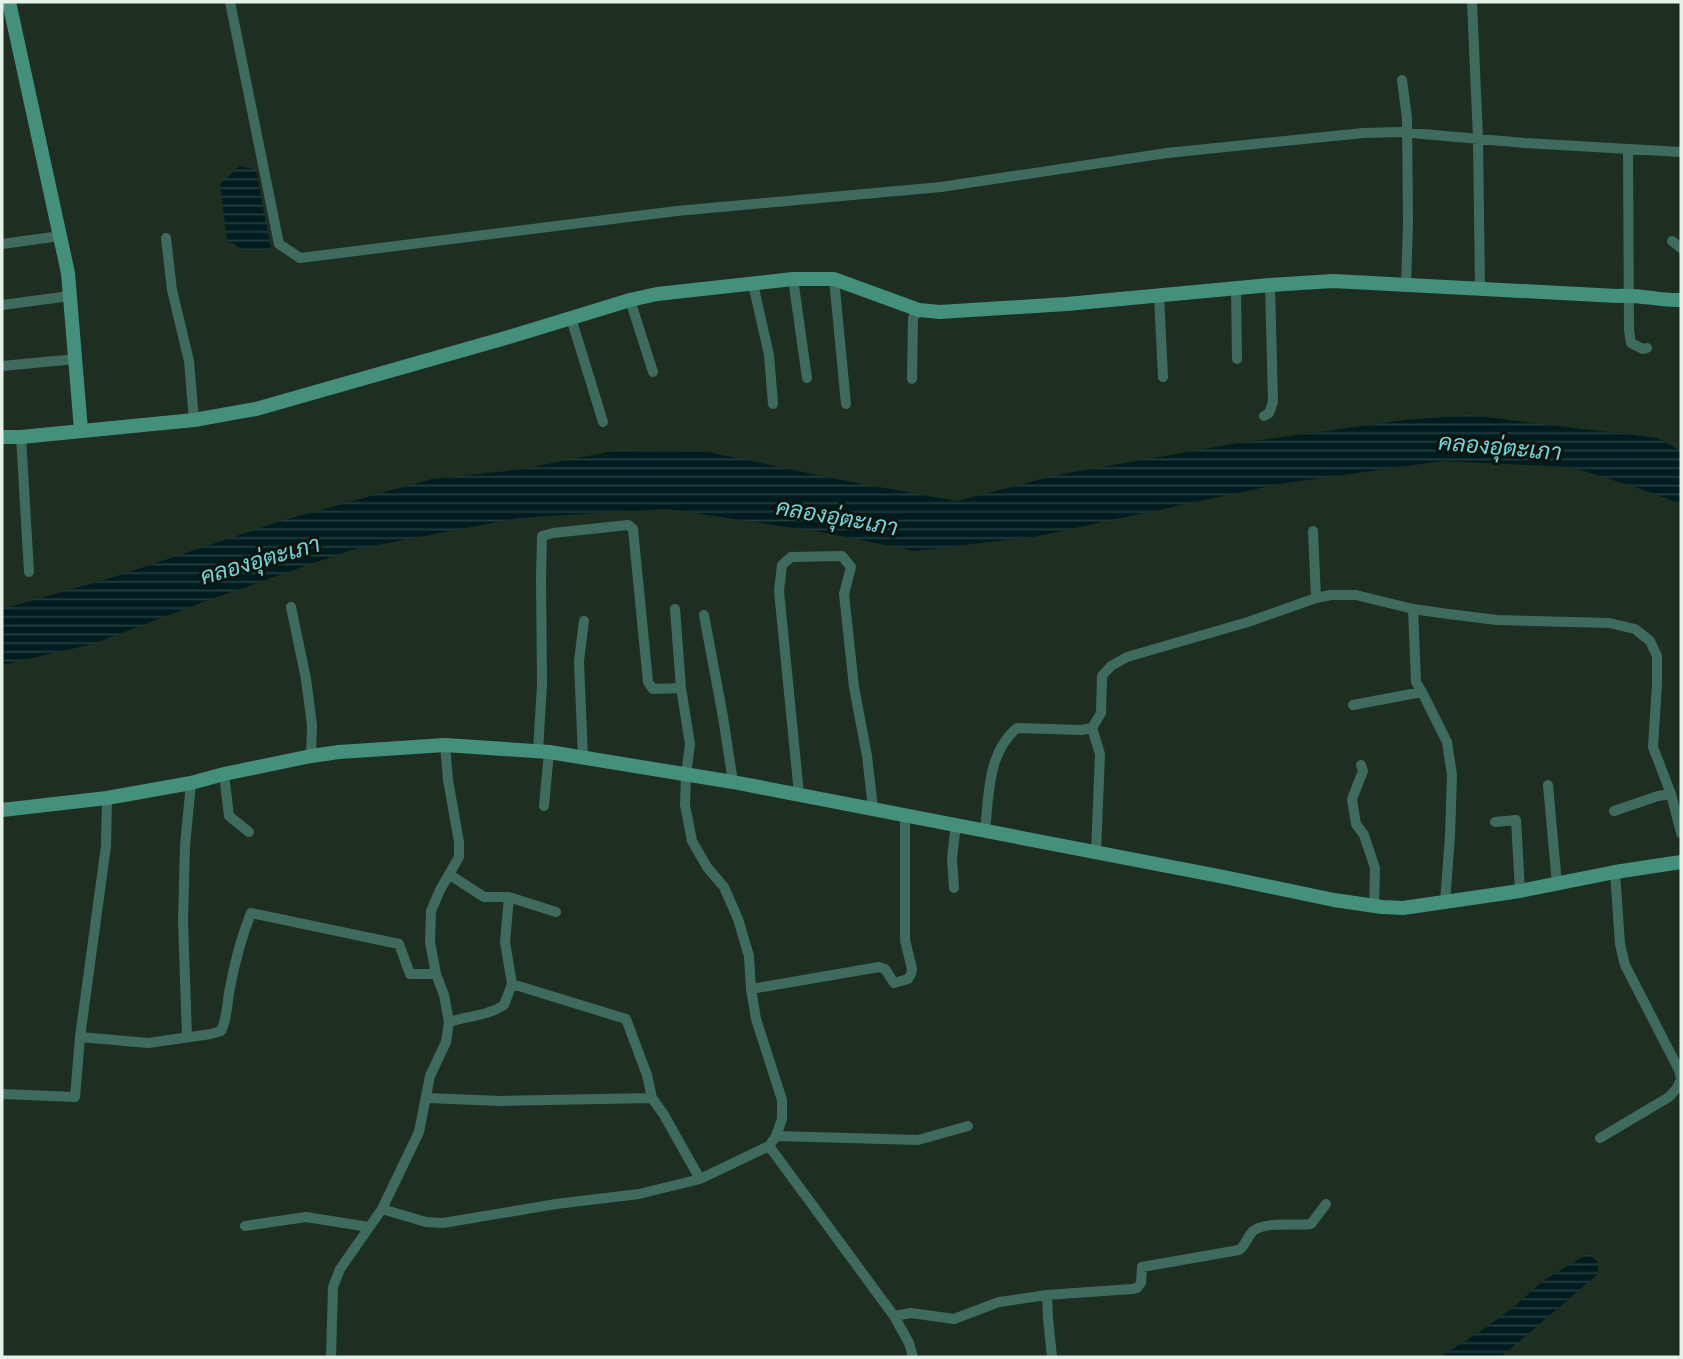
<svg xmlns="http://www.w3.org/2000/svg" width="1683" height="1359" viewBox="0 0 1683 1359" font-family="Jost,Sarabun,sans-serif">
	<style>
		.water { fill: url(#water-rules) }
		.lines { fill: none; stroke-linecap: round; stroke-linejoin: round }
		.street { stroke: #3f6b5f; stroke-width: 10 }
		.secondary { stroke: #44907d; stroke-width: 14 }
		.labels { text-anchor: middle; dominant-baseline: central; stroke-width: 6; stroke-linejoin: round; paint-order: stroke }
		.water-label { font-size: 23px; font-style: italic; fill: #76d3d8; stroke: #0e150f }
	</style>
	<defs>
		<pattern id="water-rules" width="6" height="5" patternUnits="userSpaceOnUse" patternTransform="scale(1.75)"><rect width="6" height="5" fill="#001c1e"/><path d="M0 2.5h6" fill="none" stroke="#253d3f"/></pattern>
	</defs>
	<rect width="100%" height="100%" fill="#1e2f21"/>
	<path class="water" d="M240,166L256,170L271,249L245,251L227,240L220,184Z
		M1470,415L1657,438L1681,451V504L1635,487L1571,467L1443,461L1279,484L1033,537L914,551L827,533L667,509L518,518L351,550L203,602L93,644L2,665V609L114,577L281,521L432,479L516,470L619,450L708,452L851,482L957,501L1057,475L1233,444L1405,420Z
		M1589,1253L1598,1263V1274L1501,1357H1440L1478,1333L1514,1307L1543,1281Z"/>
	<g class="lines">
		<path class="street" d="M230,2L279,244L300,258L677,211L941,187L1167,153L1363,133L1400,132L1525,143L1681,152
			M1472,2L1478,138L1480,290
			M1402,80L1407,118L1408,222L1406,286
			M1628,149L1629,330L1631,343L1643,349L1647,348
			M166,238L172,290L189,361L194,420
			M1672,241L1681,248
			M2,244L60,236
			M793,279L807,378
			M834,279L846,404
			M753,284L769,355L773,404
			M1236,288L1237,359
			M1159,296L1163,377
			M630,300L653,372
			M2,305L70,296
			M571,318L603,422
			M2,366L76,359
			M912,379L913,318L919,310
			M1264,416L1269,413L1273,402L1270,285
			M21,437L29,572
			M1313,531L1316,598
			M291,607L306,679L312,725L311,756
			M1413,609L1416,682L1422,692L1447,742L1452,775L1450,836L1445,902
			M704,615L723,717L733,782
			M1353,705L1422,692
			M1092,728L1100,754L1096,853
			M538,751L542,685L541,579L542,536L553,533L628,525L633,529L648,682L653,689L681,688
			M583,758L579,661L584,621
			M1361,765L1363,771L1352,799L1356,824L1364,835L1375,868L1374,906
			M224,774L229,816L249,832
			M1548,785L1557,884
			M799,794L779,591L782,565L791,557L842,556L851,567L844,594L854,687L867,756L873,808
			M544,806L549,752
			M1614,811L1658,796L1671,794
			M1495,822L1516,820L1520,891
			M985,831C989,796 987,753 1017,728L1081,730L1092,728L1101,713L1102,676L1111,666L1127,657L1248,622L1316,598L1331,595H1356L1413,609L1448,614L1497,620L1609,623L1635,629L1650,641L1657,656V684L1653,747L1671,794L1681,833
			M1615,872L1620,944L1625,965L1679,1070L1681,1078
			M450,875L484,897H509L556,912
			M954,888L952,858L956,824
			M512,984L626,1019L647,1075L652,1098
			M751,989L879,967L885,969L894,983L908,979L911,974L912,969L905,940V815
			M449,1022C467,1016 488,1016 504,1005L512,984L505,942L509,897
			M187,1036L183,921L185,846L191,783
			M80,1037L148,1043L211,1034L221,1031C227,1019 227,1006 229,993C234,965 240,940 251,913L399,944L410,974H436
			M2,1094L75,1097L80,1037L106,846L107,798
			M427,1098L500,1101L652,1098L664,1115L700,1179
			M776,1136L918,1140L968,1126
			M1600,1138L1669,1097L1677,1088L1681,1079
			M769,1146L894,1316L909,1343L913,1357
			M382,1209L426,1222L443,1223L556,1204L639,1194L700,1179L769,1146L776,1136L782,1119V1100L756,1019L751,989L749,956L738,919L724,887L707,867L692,841L685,805L686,775L690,744L681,688L675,609
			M245,1226L306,1217L369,1227
			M1047,1295L1048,1318L1052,1357
			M894,1316L911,1313L954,1319L999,1302L1047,1295L1132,1289L1137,1288L1141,1283L1142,1267L1239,1250C1246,1245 1247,1237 1253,1231C1266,1221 1295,1226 1311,1224L1326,1204
			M331,1357L333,1287L340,1269L382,1209L419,1132L430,1076L446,1042L449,1022L444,995L436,974L430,942L431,911L440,890L459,857V842L448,780L445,745"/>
		<path class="secondary" d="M9,2L68,273L81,430
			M2,437H21L194,420L256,409L509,337L630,300L657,294L793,279H834L919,310L940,312L1067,304L1270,285L1333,281L1617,296C1639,294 1660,301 1681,300
			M2,810L107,798L191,783L224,774L311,756L339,752L445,745L549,752L733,782L1224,877L1334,900L1382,907L1403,908L1520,891L1615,872L1681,862"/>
	</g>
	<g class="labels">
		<g class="water-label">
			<text transform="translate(1500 447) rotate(5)">คลองอุ่ตะเภา</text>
			<text transform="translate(837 517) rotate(10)">คลองอุ่ตะเภา</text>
			<text transform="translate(260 560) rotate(-16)">คลองอุ่ตะเภา</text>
		</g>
	</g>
	<rect width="1683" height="1359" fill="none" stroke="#e6f1e8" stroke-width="7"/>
</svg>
